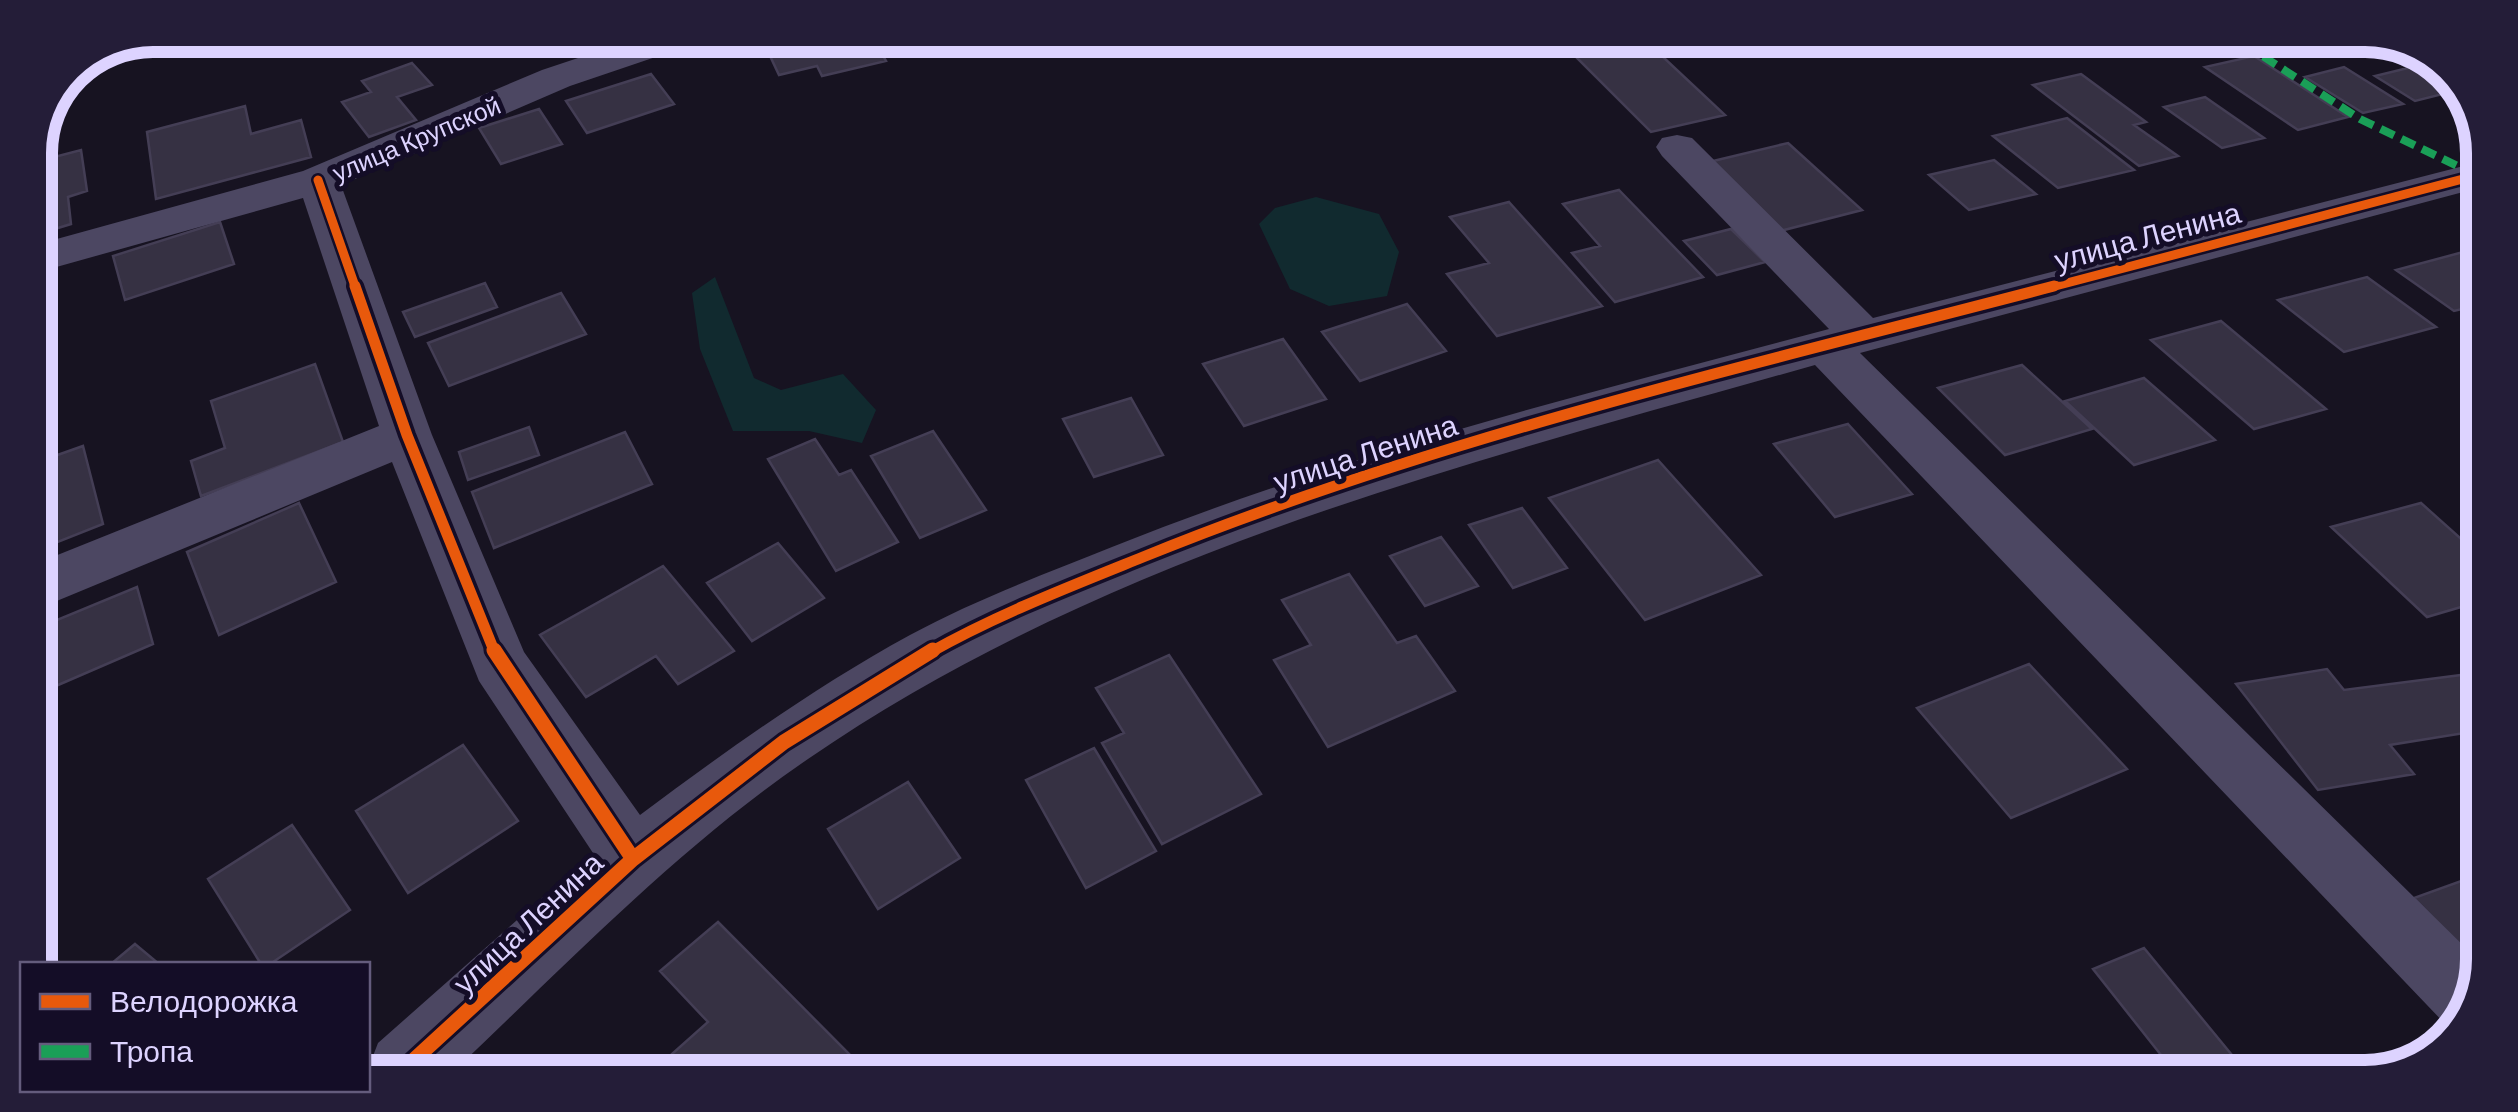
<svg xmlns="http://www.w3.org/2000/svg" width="2518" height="1112" viewBox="0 0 2518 1112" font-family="Barlow,sans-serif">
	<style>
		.green { fill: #112a2f }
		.building { fill: #363143; stroke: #443e55; stroke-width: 2.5 }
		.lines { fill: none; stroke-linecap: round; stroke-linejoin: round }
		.minor { fill: #4c4762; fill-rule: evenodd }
		.quiet { stroke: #1a9f57; stroke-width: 8; stroke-dasharray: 15 8; stroke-linecap: butt }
		.cycleway-far2-casing { stroke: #140d27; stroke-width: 14 }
		.cycleway-far1-casing { stroke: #140d27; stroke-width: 18 }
		.cycleway-casing { stroke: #140d27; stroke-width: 21 }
		.cycleway-far2 { stroke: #e8590c; stroke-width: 9 }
		.cycleway-far1 { stroke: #e8590c; stroke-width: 11 }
		.cycleway { stroke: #e8590c; stroke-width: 15 }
		.labels { text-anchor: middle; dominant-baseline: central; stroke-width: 10; stroke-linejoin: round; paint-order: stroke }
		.far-street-label { font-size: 25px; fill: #ddd3ff; stroke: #140d27 }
		.street-label { font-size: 30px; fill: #ddd3ff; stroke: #140d27 }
		.rim { fill: none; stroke: #ddd3ff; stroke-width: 12 }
	</style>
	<rect width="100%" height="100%" fill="#171321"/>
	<path class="green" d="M1316,197L1379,214L1399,252L1387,296L1329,306L1290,289L1259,224L1275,208Z
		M715,277L754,378L781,390L843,374L876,410L862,443L809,431H733L700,349L692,293Z"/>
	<path class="building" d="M786,38H873L886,61L822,76L817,66L779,75L764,43Z
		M949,38H996V39L956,48Z
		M1616,41H1646L1725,115L1651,132L1570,51Z
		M2367,44H2410L2463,89L2415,101L2375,76L2408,68Z
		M2254,56L2348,117L2298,130L2205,67Z
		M412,63L432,85L397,97L416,120L369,137L342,102L371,92L362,81Z
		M2344,67L2403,104L2363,113L2305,77Z
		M651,74L674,104L587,133L566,101Z
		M2081,74L2146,122L2134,125L2178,156L2139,166L2033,85Z
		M2205,97L2264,138L2222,148L2164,107Z
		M245,106L251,134L301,120L311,157L156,199L147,132Z
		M539,109L562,144L501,164L479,128Z
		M2067,118L2134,170L2058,188L1993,136Z
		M1788,143L1862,210L1780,231L1709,162Z
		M81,150L87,191L68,197L71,224L35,235V182L45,179L43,160Z
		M1994,160L2036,194L1969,210L1929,175Z
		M1619,190L1703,277L1615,302L1572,253L1600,246L1563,204Z
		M1509,202L1602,306L1497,336L1447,274L1489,263L1450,217Z
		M220,222L234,264L125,300L113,256Z
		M1731,229L1765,262L1717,275L1684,241Z
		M2482,247L2481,319L2466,308L2454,311L2396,270Z
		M2367,277L2436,327L2344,352L2278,300Z
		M485,283L497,307L415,337L403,312Z
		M561,293L586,334L449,386L428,343Z
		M1407,304L1446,351L1360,381L1322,332Z
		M2221,321L2326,409L2254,429L2151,340Z
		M1283,339L1326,399L1244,426L1203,364Z
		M315,364L343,442L201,496L191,461L225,448L211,401Z
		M2022,365L2092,429L2005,455L1938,388Z
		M2144,378L2215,440L2134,465L2065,401Z
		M1131,398L1163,455L1094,477L1063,419Z
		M1848,424L1912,494L1835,517L1774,444Z
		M529,427L539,455L468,480L459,452Z
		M933,431L986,510L920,538L871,456Z
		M625,432L652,484L494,548L472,492Z
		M815,439L839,475L851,470L898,542L836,571L768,459Z
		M83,446L103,524L35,551V463Z
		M1658,460L1761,575L1645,620L1549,498Z
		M299,503L336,582L219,635L187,552Z
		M2421,503L2478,554V602L2427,617L2331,527Z
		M1522,508L1567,568L1513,588L1469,525Z
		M1441,537L1478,586L1425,606L1390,556Z
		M778,543L824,598L752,641L707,583Z
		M663,566L734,651L678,684L656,656L586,697L540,635Z
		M1349,574L1397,643L1416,636L1455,691L1328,747L1274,660L1311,645L1282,600Z
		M137,587L153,644L35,695V629Z
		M1169,655L1261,794L1162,844L1102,743L1124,733L1096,688Z
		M2029,664L2127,769L2011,818L1917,708Z
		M2327,669L2344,690L2477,673V731L2390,745L2414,774L2318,790L2236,684Z
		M463,745L518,821L408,893L356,811Z
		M1094,748L1156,851L1086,888L1026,780Z
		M908,782L960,858L878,909L828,829Z
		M292,825L350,910L270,964H261L208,879Z
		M2475,876L2474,962L2414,898Z
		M718,922L866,1071L654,1070L708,1022L660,971Z
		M135,944L159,964H111Z
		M2144,948L2250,1077L2113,1076L2161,1055L2093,969Z"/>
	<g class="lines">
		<path class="minor" d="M641,37H697L691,45L570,86L341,185L432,435L524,652L640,815C727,750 815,687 910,635C974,600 1045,574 1112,547C1344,454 1587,393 1829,329L1662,156L1656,147L1662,138L1677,135L1692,138L1873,318L2483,161L2482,187L1860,353L2474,956V1005L2453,1030L2449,1028L1815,365C1468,463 1110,552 808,759C679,847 569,962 456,1069H368L378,1043L593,853L479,681L392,462L35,610V564L379,426L303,198L35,273V245L303,171L542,70Z"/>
		<path class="quiet" d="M2244,44L2360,119L2476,175"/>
		<g class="cycleway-far2-casing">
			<path id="cycleway-far2" d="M318,180L356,289
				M2044,289L2482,174"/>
		</g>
		<g class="cycleway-far1-casing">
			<path id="cycleway-far1" d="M355,286L407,435L495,653
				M929,653C996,615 1071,586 1143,557C1435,438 1748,366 2054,286"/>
		</g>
		<g class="cycleway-casing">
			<path id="cycleway" d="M494,650L633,859
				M404,1069L633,859L784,742L933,650"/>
		</g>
		<use href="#cycleway-far2" class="cycleway-far2"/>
		<use href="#cycleway-far1" class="cycleway-far1"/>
		<use href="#cycleway" class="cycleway"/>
	</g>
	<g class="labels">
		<g class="far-street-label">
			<text transform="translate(416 138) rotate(-23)">улица Крупской</text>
		</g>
		<g class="street-label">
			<text transform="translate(2147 235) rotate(-15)">улица Ленина</text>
			<text transform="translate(1365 452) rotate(-18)">улица Ленина</text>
			<text transform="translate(527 922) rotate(-43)">улица Ленина</text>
		</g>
	</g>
	<path d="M0 0H2518V1112H0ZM153 52H2365A101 101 0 0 1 2466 153V959A101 101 0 0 1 2365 1060H153A101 101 0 0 1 52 959V153A101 101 0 0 1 153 52Z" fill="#241d38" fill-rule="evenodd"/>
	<path class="rim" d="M153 52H2365A101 101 0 0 1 2466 153V959A101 101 0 0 1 2365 1060H153A101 101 0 0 1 52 959V153A101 101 0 0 1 153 52Z"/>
	<rect x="20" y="962" width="350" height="130" fill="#140d27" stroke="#645c7d" stroke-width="2.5"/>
	<rect x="40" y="994" width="50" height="15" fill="#e8590c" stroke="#645c7d" stroke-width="2.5"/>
	<text x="110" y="1012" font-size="30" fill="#ddd3ff">Велодорожка</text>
	<rect x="40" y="1044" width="50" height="15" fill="#1a9f57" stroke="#645c7d" stroke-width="2.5"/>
	<text x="110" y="1062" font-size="30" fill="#ddd3ff">Тропа</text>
</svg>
